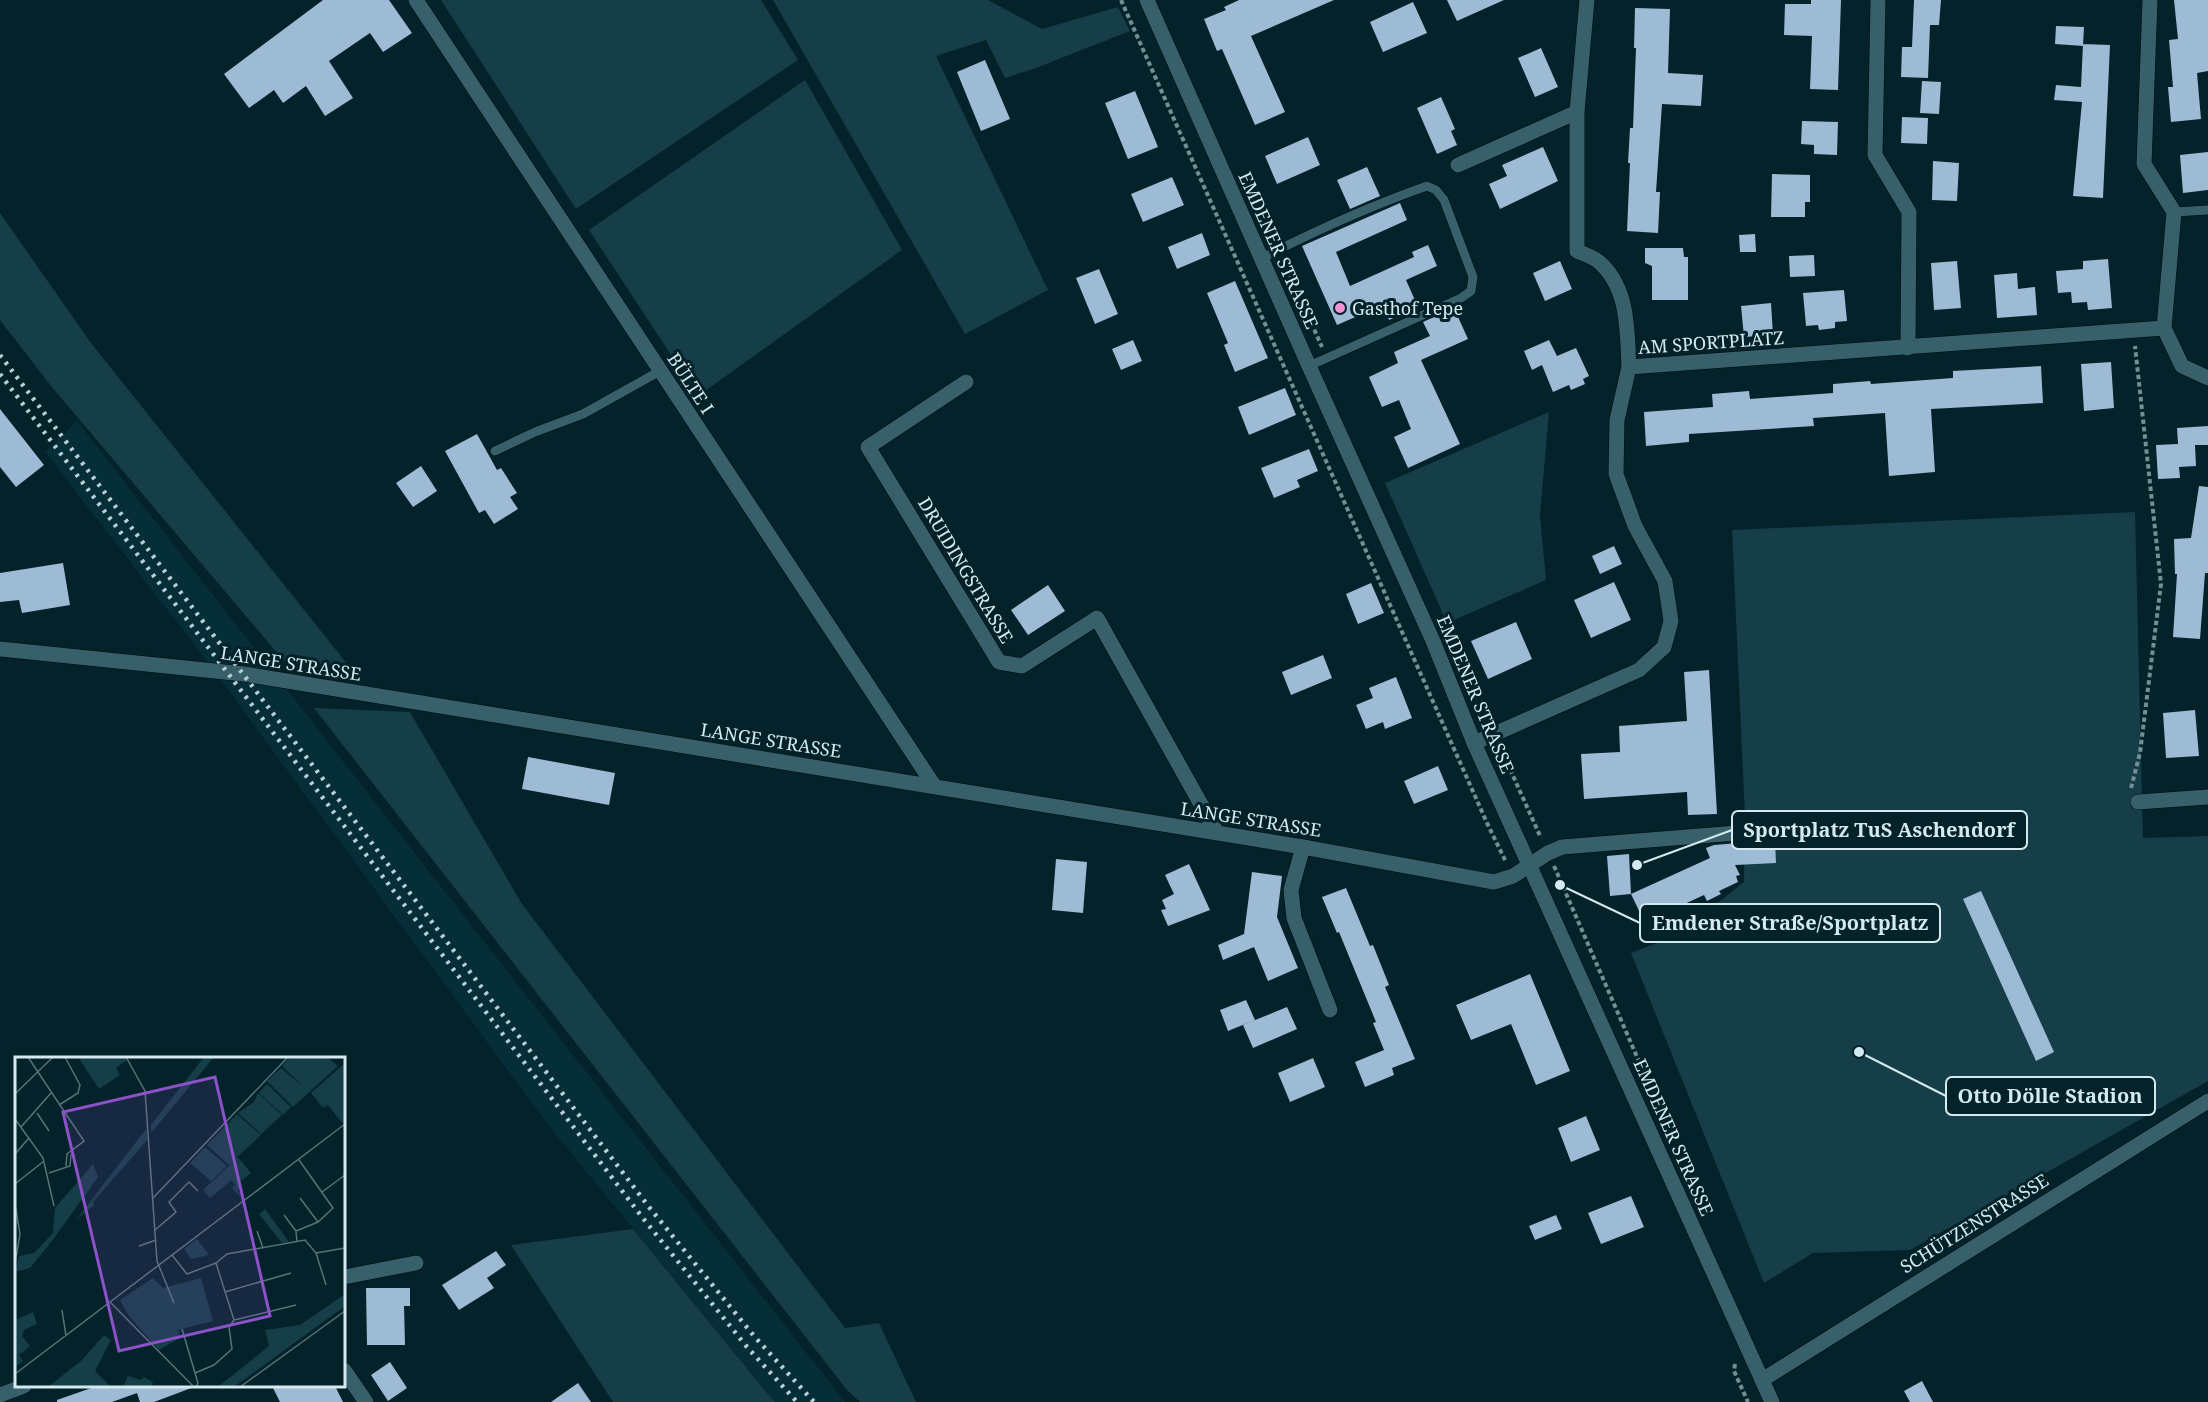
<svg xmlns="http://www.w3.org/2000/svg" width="2208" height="1402" viewBox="0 0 2208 1402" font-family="'Noto Serif',serif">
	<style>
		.built { fill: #052e38 }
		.green { fill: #153e48 }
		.building { fill: #9dbbd4 }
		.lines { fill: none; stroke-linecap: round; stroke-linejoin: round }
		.service-casing { stroke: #000a10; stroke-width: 10 }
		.minor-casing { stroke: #000a10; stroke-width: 16 }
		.tertiary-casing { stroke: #000a10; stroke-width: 16 }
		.path { stroke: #748e95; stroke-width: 4; stroke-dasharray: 4.5 3; stroke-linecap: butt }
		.service { stroke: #38606b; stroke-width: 9 }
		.minor { stroke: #38606b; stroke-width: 15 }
		.tertiary { stroke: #38606b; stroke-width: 15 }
		.rail { stroke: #b9cfd6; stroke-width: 4.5; stroke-dasharray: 3 6; stroke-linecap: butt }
		.poi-dot { fill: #f391d5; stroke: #03222a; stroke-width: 2 }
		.labels { text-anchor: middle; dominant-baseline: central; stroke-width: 6; stroke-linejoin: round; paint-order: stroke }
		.street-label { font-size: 18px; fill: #d4e9f0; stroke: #03222a }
		.poi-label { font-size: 18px; fill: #d4e9f0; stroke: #03222a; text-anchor: start }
		.inset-road { fill: none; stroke: #577279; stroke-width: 1.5 }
		.view { fill: #8d52c9; fill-opacity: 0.15; stroke: #8d52c9; stroke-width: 3 }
		.inset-edge { fill: none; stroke: #d4e9f0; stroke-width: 3 }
		.leader { fill: none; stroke: #d4e9f0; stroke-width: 2 }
		.callout-dot { fill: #d4e9f0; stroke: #03222a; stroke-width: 2 }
		.callout { fill: #03222a; stroke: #d4e9f0; stroke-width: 2 }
		.callout-label { font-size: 20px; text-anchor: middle; font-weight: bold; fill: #d4e9f0 }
	</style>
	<rect width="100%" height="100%" fill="#03222a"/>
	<path class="built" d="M77,421L432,875L845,1402H775L548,1125L206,660L45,452Z"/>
	<path class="green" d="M441,0H761L798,60L576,209Z
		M773,0H988L1042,29L1118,7L1130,31L1036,68L1005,78L986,40L936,56L1048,290L965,334Z
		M805,80L902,250L698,396L589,230Z
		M0,213L91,343L356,675L284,661L51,386L0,320Z
		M1549,412L1540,515L1546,580L1447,623L1385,483Z
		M2135,512L2143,838L2208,836V1081L1910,1250L1813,1253L1764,1283L1631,953L1677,935L1744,882L1745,817L1732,530Z
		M314,708L410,712L522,904L845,1328L879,1323L916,1402H860L847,1390Z
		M633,1229L768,1394L775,1402H613L511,1245Z"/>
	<path class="building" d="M323,0H389L412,33L383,52L370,33L329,61L353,98L325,116L306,86L283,103L274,90L249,108L224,74Z
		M1239,0H1334L1251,36L1285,112L1255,125L1222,49L1217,51L1204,19L1226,10L1224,7Z
		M1447,0H1504L1457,21Z
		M1811,0H1841L1838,90L1810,89L1812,36L1784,35L1785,4H1811Z
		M1914,0H1941L1939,25H1930L1928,78L1901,77L1902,47H1912Z
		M2174,0H2208V71L2197,73L2201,119L2171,122L2168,87H2173L2169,40L2178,39Z
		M1413,2L1427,33L1383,52L1370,22Z
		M1635,8L1670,9L1668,73L1703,75L1701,106L1662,104L1656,192H1660L1658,233L1627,231L1630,163H1628L1630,128H1633L1636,48H1634Z
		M2056,26L2084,27L2083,46L2055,44Z
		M2083,44L2110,45L2103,198L2073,196L2082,102L2054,100L2056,85L2081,87Z
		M1541,48L1558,87L1535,97L1518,58Z
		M985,60L1010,119L981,131L957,72Z
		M1922,81L1941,82L1939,114L1920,113Z
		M1135,91L1158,147L1128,159L1105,103Z
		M1441,97L1455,129L1451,131L1457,145L1437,154L1417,108Z
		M1902,117L1928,118L1927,144L1901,143Z
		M1802,121L1838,122L1837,155L1814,154V145L1801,144Z
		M1308,137L1320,165L1277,184L1265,156Z
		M1543,147L1558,181L1500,209L1489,184L1507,176L1502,165Z
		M2208,152V190L2183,193L2180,155Z
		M1933,161L1959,163L1957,201L1932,200Z
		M1367,167L1380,196L1350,209L1337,180Z
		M1772,174L1810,175V202H1805V217H1771Z
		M1172,177L1184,205L1143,222L1131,194Z
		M1400,203L1407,220L1336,252L1350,286L1414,257L1412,252L1428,245L1437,266L1406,280L1418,307L1389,320L1383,305L1337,325L1302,246Z
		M1202,233L1210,255L1177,269L1168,247Z
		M1755,234L1756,252H1740L1739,235Z
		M1645,248H1683L1684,257H1688V300H1652V266L1645,263Z
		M1814,255L1815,276L1790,277L1789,256Z
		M2108,259L2112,308L2088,310L2087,302L2072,303L2071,292L2058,293L2056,271L2083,269V261Z
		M1560,261L1572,289L1545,301L1533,273Z
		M1957,261L1961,308L1934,310L1931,263Z
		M1099,269L1118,314L1095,324L1076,278Z
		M2017,273L2018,289L2035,287L2037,315L1997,318L1994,275Z
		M1235,281L1268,358L1235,372L1224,345L1228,343L1207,293Z
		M1844,290L1847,321L1835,322V328L1819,330L1818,325L1806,326L1803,293Z
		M1771,303L1773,335L1744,337L1741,306Z
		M1454,308L1468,339L1421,360L1460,444L1408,468L1394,437L1411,429L1399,400L1382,407L1369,377L1398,363L1394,352L1430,336L1423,322Z
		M1133,340L1142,361L1121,370L1112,349Z
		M1549,340L1557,356L1576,348L1589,376L1583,379L1585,384L1571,390L1569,385L1553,392L1542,365L1532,370L1524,351Z
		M2111,362L2114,408L2084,411L2081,364Z
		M2041,366L2043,403L1931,409L1935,472L1889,476L1885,413L1813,418L1814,426L1689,434V442L1646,446L1644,412L1713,407L1712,394L1749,391L1750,399L1833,393V384L1870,381L1871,384L1953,378V371Z
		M1285,388L1296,415L1249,435L1238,407Z
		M0,409L44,465L16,487L0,467Z
		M2208,426V445H2195L2196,466L2179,467L2180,478L2158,479L2156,445L2178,444L2177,428Z
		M477,434L497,470L501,468L517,493L510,497L518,509L494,524L485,510L479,513L445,451Z
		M1309,449L1318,471L1297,480L1300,487L1274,498L1261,468Z
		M421,466L437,491L413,507L396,483Z
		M2199,486L2208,487V573H2205L2200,639L2173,637L2177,574H2175L2174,539L2191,538Z
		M1614,546L1622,564L1600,574L1592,556Z
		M63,563L70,605L22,613L19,600L0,602V573Z
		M1614,582L1631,620L1591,638L1574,600Z
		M1371,583L1384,613L1358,624L1346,594Z
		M1048,585L1065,611L1028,635L1011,610Z
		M1516,622L1532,659L1488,679L1471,641Z
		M1323,655L1332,678L1291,695L1282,672Z
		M1709,670L1717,814L1688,815L1687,792L1584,799L1581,754L1620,752L1619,726L1687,721L1684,672Z
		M1396,677L1412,718L1385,729L1383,722L1366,729L1356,705L1373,698L1369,688Z
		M2195,710L2199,756L2166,758L2163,713Z
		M528,757L615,773L609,805L522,789Z
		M1438,766L1448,790L1414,804L1404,781Z
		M1775,840L1776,863L1735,865L1740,875L1736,876L1738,882L1719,891L1721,894L1707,901L1704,895L1663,914L1671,932L1653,940L1631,894L1710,858L1706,848L1714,845Z
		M1629,854L1631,894L1610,896L1607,856Z
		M1056,859L1087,862L1083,913L1052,910Z
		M1189,864L1210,910L1168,926L1161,910L1166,909L1162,900L1174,894L1165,875Z
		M1252,872L1282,876L1277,917L1298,968L1268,981L1254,947L1223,960L1218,945L1244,934Z
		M1346,888L1370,946L1373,945L1389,985L1385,987L1415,1059L1392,1068L1394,1075L1365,1087L1355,1062L1384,1050L1373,1023L1376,1022L1339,932L1337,933L1322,897Z
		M1981,891L2054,1052L2036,1061L1963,899Z
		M1530,974L1570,1071L1536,1085L1511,1024L1471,1040L1456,1005Z
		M1246,1000L1255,1020L1228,1031L1220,1010Z
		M1287,1007L1297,1029L1253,1048L1243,1025Z
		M1313,1058L1325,1087L1290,1102L1278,1073Z
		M1586,1116L1600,1150L1571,1162L1558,1128Z
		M1631,1196L1644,1227L1601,1244L1588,1213Z
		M1556,1215L1562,1229L1535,1240L1529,1226Z
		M496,1251L506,1265L487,1278L494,1288L459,1310L442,1285Z
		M366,1288H410V1306H404L405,1345H367Z
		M390,1362L407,1388L388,1401L371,1375Z
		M1922,1381L1933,1402H1910L1904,1391Z
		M578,1383L591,1402H551Z
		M97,1386H194V1387L154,1402H140L137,1393L112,1402H57V1400Z
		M272,1386H335L343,1402H280Z"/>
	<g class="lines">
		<g class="service-casing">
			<path id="service" d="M2174,212L2208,210
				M1262,258C1315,231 1370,206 1427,186L1436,190L1444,200L1473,277L1471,291L1461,298L1309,366
				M495,451L535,432L583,414L660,371"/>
		</g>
		<g class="minor-casing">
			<path id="minor" d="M416,0L935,787
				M1587,0L1577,112V251C1584,254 1593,257 1598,261C1629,287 1627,330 1629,367
				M1878,0L1875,155L1909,212L1908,348
				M2150,0L2144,164L2174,212L2164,328
				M1458,165L1577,112
				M966,382L868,447L999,662L1022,666L1097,618L1217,833
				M0,649L244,674L1303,847L1494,882L1513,876L1548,853L1562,847L1897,820
				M1474,743L1639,670L1664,647L1671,621L1665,581L1635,526L1616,474L1617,420L1629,367L2164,328L2182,366L2208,378
				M2138,802L2208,797
				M1303,847L1291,890L1294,918L1330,1010
				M344,1277L416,1263
				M344,1370L366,1402
				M1762,1380L2208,1101
				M0,1395L24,1386"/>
		</g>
		<g class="tertiary-casing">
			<path id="tertiary" d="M1147,0L1309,366L1433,641L1474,743L1772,1402"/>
		</g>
		<path class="path" d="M1121,0L1487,823L1506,862
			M1284,261L1322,347
			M1501,749L1541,838
			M2131,788L2140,753L2161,584L2135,346
			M1554,866L1641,1066
			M1735,1364L1734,1371L1748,1402"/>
		<use href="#service" class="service"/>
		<use href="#minor" class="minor"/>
		<use href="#tertiary" class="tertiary"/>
		<path class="rail" d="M0,355L649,1207L754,1336L814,1402
			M0,374L642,1217L747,1347L797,1402"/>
	</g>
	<circle class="poi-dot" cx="1340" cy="308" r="6"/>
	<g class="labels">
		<g class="street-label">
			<text transform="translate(1279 250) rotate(66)">EMDENER STRASSE</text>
			<text transform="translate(1711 342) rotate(-4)">AM SPORTPLATZ</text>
			<text transform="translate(691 383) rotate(57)">BÜLTE I</text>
			<text transform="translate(966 570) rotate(59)">DRUIDINGSTRASSE</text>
			<text transform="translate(291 663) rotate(9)">LANGE STRASSE</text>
			<text transform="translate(1476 694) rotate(67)">EMDENER STRASSE</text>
			<text transform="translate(771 740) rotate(9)">LANGE STRASSE</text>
			<text transform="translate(1251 819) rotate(9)">LANGE STRASSE</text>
			<text transform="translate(1674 1137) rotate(66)">EMDENER STRASSE</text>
			<text transform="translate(1974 1223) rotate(-32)">SCHÜTZENSTRASSE</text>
		</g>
		<g class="poi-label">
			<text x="1352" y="308">Gasthof Tepe</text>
		</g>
	</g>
	<g transform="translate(15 1057)">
		<rect width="330" height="330" fill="#03222a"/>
		<path d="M63,0H110L112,3L101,11L105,18L84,32ZM189,0H199L136,76V68ZM275,0H312L323,9L278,50L252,24L266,11L290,31L267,9ZM330,6V64L327,66L313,48L308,51L296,36ZM252,27L276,50L268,58L244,36ZM243,36L267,58L246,77L223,56L239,45ZM222,57L246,78L214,108L192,88ZM131,72L133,82L78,145L79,148L62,162ZM190,90L212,109L196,124L175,106ZM223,100L236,116L226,124L223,134L227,141L217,131L220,128L217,123L195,141L188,133ZM78,107L83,120L37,184L15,211L0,215L4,199L19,196L38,176L40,151ZM250,152L274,185L267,186L244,157ZM182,182L194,198L176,202L169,192ZM138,221L148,231L186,221L198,264L163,273L165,281L144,293L113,258L105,243ZM330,237V249L219,330H203L254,289L250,273L285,268ZM18,255L22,267L9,273L7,279L15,289L4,298L8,304L0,310V263ZM89,278L96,283L80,314L96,330H33L67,303ZM113,319L126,323L129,320L138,325L136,330H108Z" fill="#153e48"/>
		<path class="inset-road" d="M13,0L69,84L52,97L51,109M111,0L130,34L142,204L159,246M0,37L38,0M44,48L63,36L65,28L50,0M22,56L34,74M0,62L28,101L39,149M6,70L36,36M0,97L14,81M34,116L55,109L56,97M0,127L29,104M307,135L330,118M138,141L273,0M285,141L303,165M0,147L5,177L0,207M269,158L281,174M140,173L161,155L154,145L174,125L183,134M242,174L248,191M282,185L281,174L303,165L318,151L284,103M124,189L141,183M301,196L330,191M157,198L172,217L201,206L219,263L214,270L217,292L199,308L180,316M201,206L212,197L290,183L301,196L311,228M210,235L276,216M95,245L179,330M47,253L51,279M219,263L281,248M167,272L183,326L181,330M0,317L330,67M225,330L330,254"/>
		<path class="view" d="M200,20L255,259L104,294L48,55Z"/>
		<rect width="330" height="330" class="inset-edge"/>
	</g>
	<path class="leader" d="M1637 865L1732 830M1560 885L1640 923M1859 1052L1946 1096"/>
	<g class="callout-dot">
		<circle cx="1637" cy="865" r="6"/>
		<circle cx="1560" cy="885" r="6"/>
		<circle cx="1859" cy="1052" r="6"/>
	</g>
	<g class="callout">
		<rect x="1732" y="811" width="295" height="38" rx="6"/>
		<rect x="1640" y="904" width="300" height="38" rx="6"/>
		<rect x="1946" y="1077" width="209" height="38" rx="6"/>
	</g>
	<g class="callout-label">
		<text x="1879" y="837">Sportplatz TuS Aschendorf</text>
		<text x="1790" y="930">Emdener Straße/Sportplatz</text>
		<text x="2050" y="1103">Otto Dölle Stadion</text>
	</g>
</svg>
